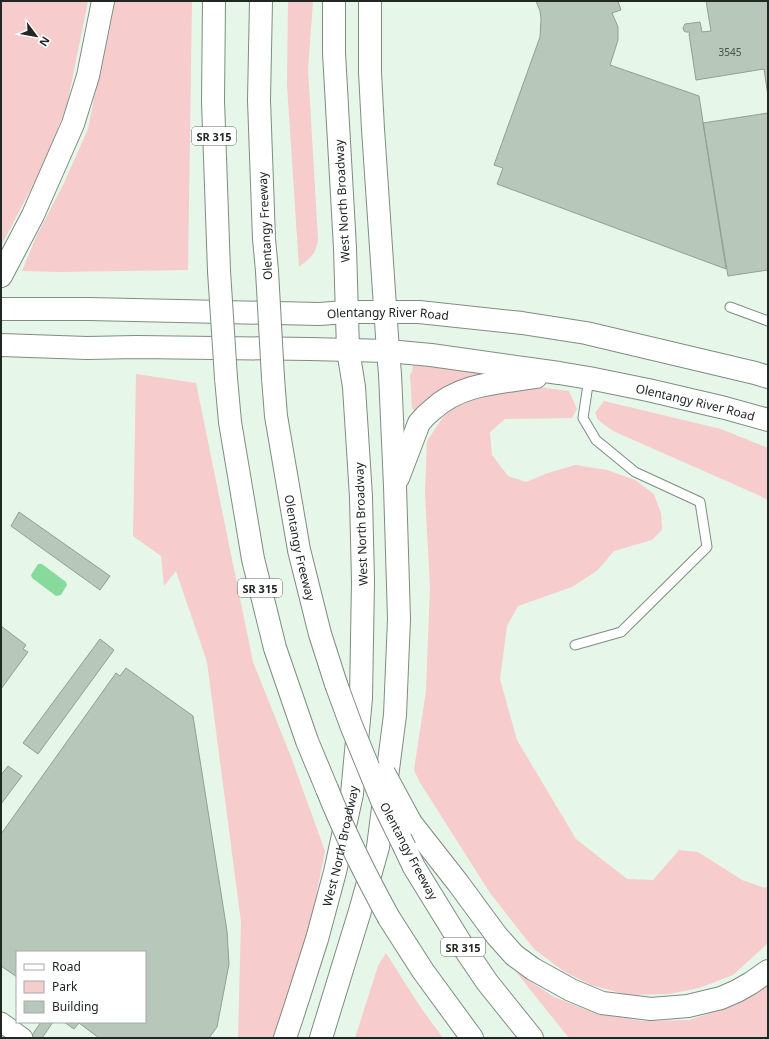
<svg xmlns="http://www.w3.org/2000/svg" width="769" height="1039" viewBox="0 0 769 1039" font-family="'Noto Sans',sans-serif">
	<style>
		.green { fill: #f6cccd }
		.water { fill: #88da9c }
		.building { fill: #b7c7ba; stroke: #90a093 }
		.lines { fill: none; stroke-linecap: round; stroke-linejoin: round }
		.service-casing { stroke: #7e8d81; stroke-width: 11 }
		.minor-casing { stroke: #7e8d81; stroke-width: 21 }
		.secondary-casing { stroke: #7e8d81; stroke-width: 24 }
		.motorway-casing { stroke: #7e8d81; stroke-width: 24 }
		.service { stroke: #fff; stroke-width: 9 }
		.minor { stroke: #fff; stroke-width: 19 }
		.secondary { stroke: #fff; stroke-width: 22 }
		.motorway { stroke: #fff; stroke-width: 22 }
		.motorway-bridge-casing { stroke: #7e8d81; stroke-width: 24; stroke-linecap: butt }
		.motorway-bridge { stroke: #fff; stroke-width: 22 }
		.labels { text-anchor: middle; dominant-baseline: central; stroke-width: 3.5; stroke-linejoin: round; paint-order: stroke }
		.number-label { font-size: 10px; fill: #464f48 }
		.shield { fill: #fff; stroke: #646864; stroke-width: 1 }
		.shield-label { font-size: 11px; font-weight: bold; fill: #212722 }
		.street-label { font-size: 12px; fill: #212722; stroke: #fff }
	</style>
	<rect width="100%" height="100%" fill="#e6f6e9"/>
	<path class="green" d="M1,1H88L67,105L43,166L1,246Z
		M113,1H192L188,270L60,272L22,271L36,237L64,183L88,129Z
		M288,1H313L308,69L318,239C316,255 311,257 299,267L287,85Z
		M413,365H439L509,373L417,413L412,408L410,374L412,373Z
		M136,374L196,383L253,662L291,757L325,851L314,906L290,991L273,1038H238L241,922L207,662L176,571L164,586L161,556L133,536Z
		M530,386L569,391L577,409L572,418L505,419L490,432L492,455L508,476L526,482L548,473L575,465L607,470L635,480L654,494L661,513L662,530L652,540L614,551L598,570L572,587L518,606L507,626L500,679L517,740L576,839L627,879L653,880L679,850L698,852L742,880L765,888L768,885V943L733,975L699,988L669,994L628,995L591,985L565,972L534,949L490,893L419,781L414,770L426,691L430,587L425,493L427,441L445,414L468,399Z
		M604,401L721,429L768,448V500L756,494L613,431L598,420L595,413Z
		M386,953L421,1008L443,1038H355L378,966Z
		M516,972L554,997L595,1013L644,1021L689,1020L726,1008L768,985V1038H569Z"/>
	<path class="water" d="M38,564H42L66,582L67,585L61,595L56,596L32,578L31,575Z"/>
	<path class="building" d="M536,1H618L621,10L612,13L618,27V40L610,65L699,96L726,269L497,184L503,168L494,165L540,37L541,19L540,11Z
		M706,1H768V96L764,69L696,80L689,34H690L689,32H686L684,31L683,28L685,24L700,22L702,32L711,31Z
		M768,113V270L728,276L703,123Z
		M19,512L110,576L100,590L11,526Z
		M1,626L26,645L23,649L28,652L1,689Z
		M100,639L114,650L38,754L23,743Z
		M126,668L193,716L227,931L229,964L217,1027L209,1038H99L79,1023L74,1029L64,1022H145V952H17V977L1,966V834L116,673L120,676Z
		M8,766L22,776L1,804V775Z
		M41,1022H53L42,1038H30Z"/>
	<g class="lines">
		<g class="service-casing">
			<path id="service" d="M730,307L768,321
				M575,645L621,632L707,547L700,502L635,472L596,440L583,418L589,378"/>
		</g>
		<g class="minor-casing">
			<path id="minor" d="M1,1022L23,1038"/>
		</g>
		<g class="secondary-casing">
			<g id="secondary">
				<path id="s1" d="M1,309H89L319,314L347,312H419L522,323L586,333L755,373L768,377"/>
				<path id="s2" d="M1,345L87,348L136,347L310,349L388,351L431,355L559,373L589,378L648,390L725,408L768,420"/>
				<path d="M398,478L419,423C423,418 427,414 432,410C461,383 499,383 536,377"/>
				<path id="s3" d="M285,1038L294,1011L317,939L335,872L352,794L361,698L363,581L361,497L354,387L348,350L345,248L334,53V1"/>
				<path d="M321,1038L360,911L378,847L395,715L399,619L395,486L390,374L388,351L373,129L370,72V1"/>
			</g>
		</g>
		<g class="motorway-casing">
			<g id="motorway">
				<path d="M214,1L213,101L219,271"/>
				<path d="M261,1L259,100L264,239L267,271"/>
				<path d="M1,276L33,215L73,124L88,76L103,1"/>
				<path d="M226,378L230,422L253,559L275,648L307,741L327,789"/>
				<path id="s4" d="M273,378L276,416L299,550L320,634L336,684"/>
				<path d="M411,823L458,883L497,936L514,955L533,969L571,990L602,1003L651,1009L688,1006L721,998L737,991L751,983L768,971"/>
				<path d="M405,848L414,867L462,945L487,982L532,1038"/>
				<path d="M389,918L423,971L472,1038"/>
			</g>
		</g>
		<use href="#service" class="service"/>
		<use href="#minor" class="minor"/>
		<use href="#secondary" class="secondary"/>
		<use href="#motorway" class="motorway"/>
		<g class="motorway-bridge-casing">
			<path id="motorway-bridge" d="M219,271L226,378
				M267,271L273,378
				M336,684L351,725L383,803L405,848
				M384,773L411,823
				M327,789C345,834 366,876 389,918"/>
		</g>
		<use href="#motorway-bridge" class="motorway-bridge"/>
	</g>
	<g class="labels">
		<g class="number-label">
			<text x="730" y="52">3545</text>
		</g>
		<g class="shield">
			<rect x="192" y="127" width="44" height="18" rx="3"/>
			<rect x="238" y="579" width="44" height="18" rx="3"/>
			<rect x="441" y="938" width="44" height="18" rx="3"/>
		</g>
		<g class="shield-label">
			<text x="214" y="136">SR 315</text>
			<text x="260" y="588">SR 315</text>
			<text x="463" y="947">SR 315</text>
		</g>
		<g class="street-label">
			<text transform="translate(342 201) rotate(-93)">West North Broadway</text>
			<text transform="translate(265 226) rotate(-93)">Olentangy Freeway</text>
			<text stroke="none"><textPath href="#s1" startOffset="387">Olentangy River Road</textPath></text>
			<text stroke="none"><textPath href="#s2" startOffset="699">Olentangy River Road</textPath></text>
			<text transform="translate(361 524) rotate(-92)">West North Broadway</text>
			<text stroke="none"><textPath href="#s4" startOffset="172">Olentangy Freeway</textPath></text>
			<text stroke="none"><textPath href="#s3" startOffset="200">West North Broadway</textPath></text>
			<text transform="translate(409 851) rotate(62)">Olentangy Freeway</text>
		</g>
	</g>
	<rect width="769" height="1039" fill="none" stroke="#212722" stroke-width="4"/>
	<rect x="16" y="951" width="130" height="72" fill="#ffffff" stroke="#a6a9a7"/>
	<rect x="24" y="964" width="20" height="6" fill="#ffffff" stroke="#a6a9a7"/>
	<text x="52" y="971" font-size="12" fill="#212722">Road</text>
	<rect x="24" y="981" width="20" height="12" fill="#f6cccd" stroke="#a6a9a7"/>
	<text x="52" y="991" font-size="12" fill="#212722">Park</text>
	<rect x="24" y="1001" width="20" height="12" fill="#b7c7ba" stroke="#a6a9a7"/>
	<text x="52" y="1011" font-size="12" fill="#212722">Building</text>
	<g transform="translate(36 36) rotate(122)" stroke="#ffffff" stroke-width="3" paint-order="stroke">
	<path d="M0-3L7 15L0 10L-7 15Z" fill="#212722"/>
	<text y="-6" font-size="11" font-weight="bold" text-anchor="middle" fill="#212722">N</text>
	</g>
</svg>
